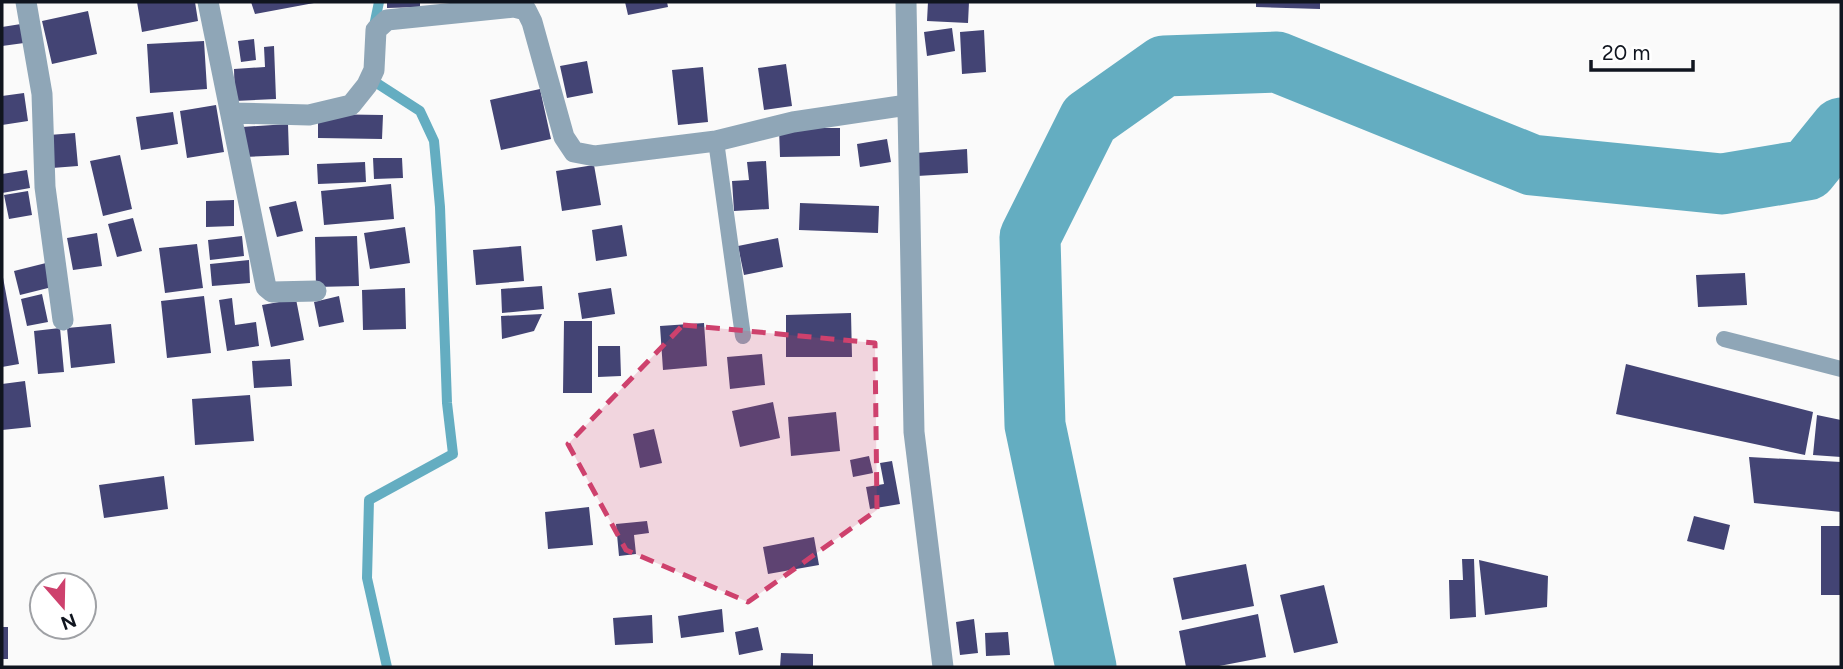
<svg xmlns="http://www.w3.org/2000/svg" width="1843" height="669" viewBox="0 0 1843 669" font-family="Figtree,sans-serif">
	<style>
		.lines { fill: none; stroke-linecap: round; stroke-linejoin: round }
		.stream { stroke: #64adc1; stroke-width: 10 }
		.river { stroke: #64adc1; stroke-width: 61 }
		.building { fill: #434474 }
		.lane { stroke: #8fa6b7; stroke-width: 16 }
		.street { stroke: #8fa6b7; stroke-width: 21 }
		.marked { fill: #ce416d; fill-opacity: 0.2; stroke: #ce416d; stroke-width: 5; stroke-dasharray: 14 9; stroke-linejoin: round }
	</style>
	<rect width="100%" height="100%" fill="#fafafa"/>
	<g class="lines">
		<path class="stream" d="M374,26L379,2
			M370,75L375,82L420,111L434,141L440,207L447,403L453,454L369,500L367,578L387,667"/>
		<path class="river" d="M1086,667L1035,425L1030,237L1089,119L1164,66L1277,62L1532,165L1722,184L1807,170L1841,128"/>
	</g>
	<path class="building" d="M137,2H195L198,21L142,32Z
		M251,2H314V3L255,14Z
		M387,2H420V7L387,8Z
		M625,2H667L668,7L628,15Z
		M928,2H969L968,23L927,21Z
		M1256,2H1320V9L1256,7Z
		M88,11L97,54L52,64L42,21Z
		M21,24L24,43L2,46V27Z
		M952,28L955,51L927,56L924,32Z
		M984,30L986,72L962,74L960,32Z
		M254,39L256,60L241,62L238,41Z
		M204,41L207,89L150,93L147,44Z
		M274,46L276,99L235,101L234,69L265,67L264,47Z
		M587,61L593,93L567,98L560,66Z
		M786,64L792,106L764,110L758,68Z
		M703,67L708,122L678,125L672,70Z
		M540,89L551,139L501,150L490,100Z
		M24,93L28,121L2,125V96Z
		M216,105L224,152L187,158L180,111Z
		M173,112L178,144L141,150L136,117Z
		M318,114L383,115L382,139L318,138Z
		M288,124L289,155L244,157L242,127Z
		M779,128H840V156L780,157Z
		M75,133L78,166L52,168L49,135Z
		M887,139L891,162L860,167L857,144Z
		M967,149L968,173L917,176L916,153Z
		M120,155L132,209L103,216L90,161Z
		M373,158H402L403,178L374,179Z
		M766,161L769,209L734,211L732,181L749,180L747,162Z
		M365,162L366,182L318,184L317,164Z
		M594,165L601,205L562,211L556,171Z
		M27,170L30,188L2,193V174Z
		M391,184L394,219L324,225L321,191Z
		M28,191L32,215L9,219L4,195Z
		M234,200V226L206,227V201Z
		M296,201L303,231L277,237L269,207Z
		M800,203L879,206L878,233L799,230Z
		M133,218L142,251L117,257L108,224Z
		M622,225L627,256L596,261L592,230Z
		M405,227L410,263L370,269L364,233Z
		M97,233L102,266L73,270L67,238Z
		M242,236L244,256L210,260L208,240Z
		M357,236L359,286L316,287L315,237Z
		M778,238L783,267L744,275L738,246Z
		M197,244L203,288L165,293L159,248Z
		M521,246L524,281L476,285L473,250Z
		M249,260L250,283L212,286L210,264Z
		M46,263L52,287L20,295L14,271Z
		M2,272L19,364L2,367Z
		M1745,273L1747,305L1698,307L1696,275Z
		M542,286L544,309L502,313L501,289Z
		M405,288L406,329L363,330L362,290Z
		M611,288L615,314L582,319L578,293Z
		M42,294L48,322L27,326L21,299Z
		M204,296L211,353L167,358L161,301Z
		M339,296L344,322L319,327L314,302Z
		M232,298L235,325L256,322L259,346L227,351L219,300Z
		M296,299L304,340L271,347L262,305Z
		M851,313L852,357H786V315Z
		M542,314L534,331L502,339L501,316Z
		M564,321H592V393H563Z
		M704,323L707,366L663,370L660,326Z
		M111,324L115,363L71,368L67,328Z
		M60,328L64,372L38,374L34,331Z
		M598,346H620L621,376L598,377Z
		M762,354L765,385L730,389L727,357Z
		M290,359L292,386L254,388L252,361Z
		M1626,364L1813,412L1805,455L1616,414Z
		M25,381L31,427L2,430V384Z
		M250,395L254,441L195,445L192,399Z
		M773,402L780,438L740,447L732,411Z
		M836,412L840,451L791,456L788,417Z
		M1817,415L1841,420V457L1813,455Z
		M654,429L662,463L640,468L633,434Z
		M869,456L873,473L853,477L850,460Z
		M1749,457L1841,462V512L1754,503Z
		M892,461L900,504L870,509L866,487L884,484L880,463Z
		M164,476L168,509L104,518L99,485Z
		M589,507L593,545L548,549L545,512Z
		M1694,516L1730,525L1724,550L1687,541Z
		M647,521L649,533L634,535L636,554L619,556L616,524Z
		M1821,526H1841V595H1821Z
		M814,537L819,565L768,574L763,547Z
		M1462,559H1474L1476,617L1450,619L1449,580H1463Z
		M1479,560L1548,576L1547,607L1485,615Z
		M1246,564L1254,606L1182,620L1173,578Z
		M1324,585L1338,643L1294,653L1280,595Z
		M722,609L724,632L681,638L678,616Z
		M1258,614L1266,657L1214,667H1186L1179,631Z
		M652,615L653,643L615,645L613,618Z
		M974,619L978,653L960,655L956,622Z
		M2,627H8V659H2Z
		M758,627L763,650L739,655L735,632Z
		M1008,632L1010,655L986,656L985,633Z
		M781,653L813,654V667H780Z"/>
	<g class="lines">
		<path class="lane" d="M716,141L743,336
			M1724,339L1841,369"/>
		<path class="street" d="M26,2L42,94L45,187L63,320
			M208,2L266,287L272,292L316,291
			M906,2L914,432L943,667
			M232,113L309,115L351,105L367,85L374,70L376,30L387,20L514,7L526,10L532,22L564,137L574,152L595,156L716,141L793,122L907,105"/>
	</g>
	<path class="marked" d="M683,325L875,343L877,510L748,602L626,550L568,444Z"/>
	<rect width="1843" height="669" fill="none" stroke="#10151f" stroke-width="7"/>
	<g transform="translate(63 606) rotate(160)"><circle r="33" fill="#ffffff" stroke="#9fa1a5" stroke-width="2"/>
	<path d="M0-5L12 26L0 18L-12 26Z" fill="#ce416d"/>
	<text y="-10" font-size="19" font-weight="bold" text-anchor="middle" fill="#10151f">N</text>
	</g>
	<path d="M1591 60v10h102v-10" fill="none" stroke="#10151f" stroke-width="3.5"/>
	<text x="1602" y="60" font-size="21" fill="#10151f" stroke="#ffffff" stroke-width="5" paint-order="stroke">20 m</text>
</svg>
